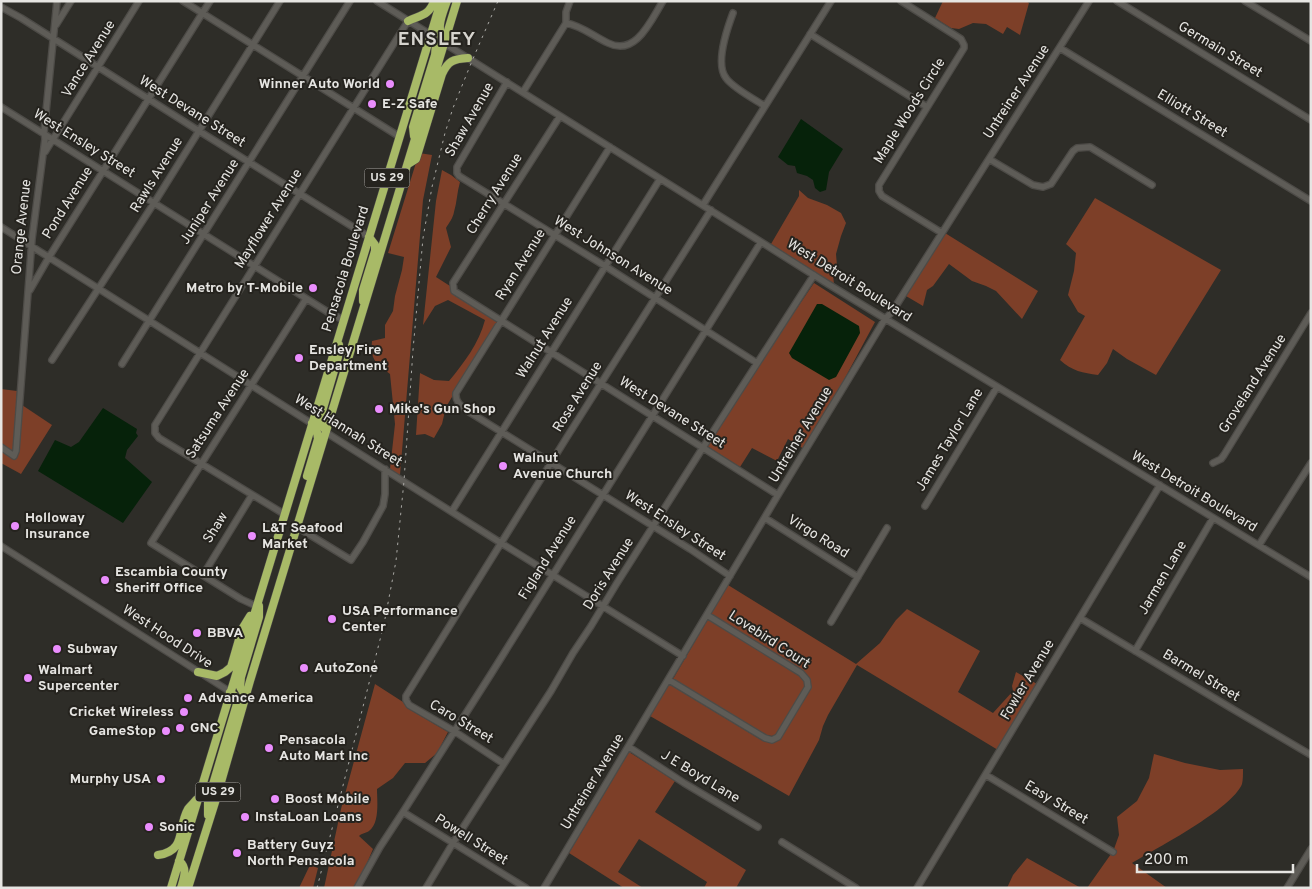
<svg xmlns="http://www.w3.org/2000/svg" width="1312" height="889" viewBox="0 0 1312 889" font-family="Overpass,sans-serif">
	<style>
		.green { fill: #7d3f28 }
		.water { fill: #06220a }
		.lines { fill: none; stroke-linecap: round; stroke-linejoin: round }
		.minor-casing { stroke: #4d4b47; stroke-width: 8 }
		.highway-casing { stroke: #4d4b47; stroke-width: 9 }
		.minor { stroke: #5e5c57; stroke-width: 5.5 }
		.highway { stroke: #a8ba67; stroke-width: 8 }
		.rail { stroke: #aaa9a5; stroke-width: 1; stroke-dasharray: 2.5 5; stroke-linecap: butt }
		.poi-dot { fill: #ea8dfd; stroke: #25231e; stroke-width: 2 }
		.labels { text-anchor: middle; dominant-baseline: central; stroke-width: 4; stroke-linejoin: round; paint-order: stroke }
		.shield { fill: #25231e; stroke: #acaba7; stroke-width: 1 }
		.shield-label { font-size: 12px; font-weight: bold; fill: #e6e5e2 }
		.street-label { font-size: 14px; fill: #e6e5e2; stroke: #25231e }
		.poi-label { font-size: 14px; font-weight: bold; fill: #e6e5e2; stroke: #25231e; text-anchor: start }
		.district-label { font-size: 19px; font-weight: bold; letter-spacing: 1px; fill: #d6d4ce; stroke: #25231e }
	</style>
	<rect width="100%" height="100%" fill="#2e2d28"/>
	<path class="green" d="M943,1H1026L1029,3L1020,35L1007,27L1003,34L986,24L973,23L959,29L951,28L935,18Z
		M419,153L432,155L423,200L400,475L390,469L395,424L390,374C376,362 370,361 372,341L385,338V325L393,311L395,296L402,270L404,257L388,253Z
		M442,170L451,175L460,182C457,192 457,202 454,212C453,218 449,223 446,228L451,247L436,277L450,286V290L454,295L497,322L446,407L442,424L434,438L425,434L416,435L420,373L434,380L449,381C464,363 479,343 485,320L448,300L435,306L423,325L436,201Z
		M799,190L808,198L827,205L841,213L846,223L841,236L836,254L837,266L833,275L834,284L771,244L799,196Z
		M1095,198L1221,270L1156,375L1127,359L1113,349L1107,363L1098,375C1083,373 1072,371 1060,360L1085,316L1078,312L1068,295L1074,271L1076,253L1066,244Z
		M945,233L1038,291L1022,319L996,291L986,286L972,281L949,264L933,286L927,290L923,306L906,296Z
		M814,283L875,322L831,404L804,449L788,439L777,461L752,448L740,467L707,446L763,358Z
		M1,389L17,391L13,451L1,444Z
		M22,405L52,425L21,474L1,463V451L14,459L18,455Z
		M728,585L856,664L880,643L896,620L907,609L980,651L958,692L993,713L1013,691L1012,686L1016,672L1037,684L998,750L857,665L828,715L823,726L819,740L789,796L650,716L669,684L763,741L771,742L810,687L809,678L802,670L711,614Z
		M708,619L799,675L805,682V687L777,734L772,736L766,735L673,679Z
		M375,684L403,702L407,708L448,732L437,753L425,763H405L393,778L377,789C377,800 380,823 369,831C366,833 362,833 359,836L373,849L364,870L354,888H324L341,809Z
		M629,752L675,781L655,812L746,870L736,888H704L707,882L639,839L618,872L643,888H624L569,853Z
		M1154,754L1185,763L1220,770L1243,769C1243,774 1243,780 1242,784C1232,809 1157,848 1132,863L1167,888H1087L1111,854L1114,855L1117,851L1114,849L1119,835L1117,817L1137,801L1149,778Z
		M1027,858L1081,888H1007L1013,875Z
		M310,865L318,868L313,888H299Z"/>
	<path class="water" d="M801,119L843,149L829,172L826,190L820,192L815,188L813,180L807,176L797,173L795,166L788,165L778,157Z
		M817,304H822L859,326L860,333L836,377L829,380L792,358L789,353Z
		M103,408L137,429L136,433L138,436L127,450L125,458L152,482L123,523L38,471L55,440L71,447L79,442Z"/>
	<g class="lines">
		<g class="minor-casing">
			<path id="minor" d="M183,1L400,137
				M377,1L828,284L1311,577
				M570,1L566,12V23C582,26 593,36 608,43C636,57 651,20 663,1
				M901,1L961,39L964,45V48L879,185V191L882,196L942,233
				M1117,1L1311,120
				M1245,1L1311,41
				M1,7L21,18L199,131L369,237
				M733,13C727,29 715,64 726,78C733,88 754,99 765,106
				M56,25L71,1
				M810,34L927,107
				M1060,48L1311,201
				M507,82L457,167V173L459,176L605,266L757,363
				M523,92L566,23
				M1,107L331,314L344,320
				M560,116L453,283L454,291L778,495
				M610,147L456,393C455,401 460,405 466,410L690,549L730,576
				M45,152L139,1
				M989,159L1033,185L1043,187L1051,184L1073,151L1077,148L1090,147L1152,185
				M703,205L831,1
				M1,227L501,543L683,656
				M30,290L49,257L210,1
				M52,360L156,200L280,1
				M122,364L350,1
				M1,447L14,456L16,451L32,239L45,139L44,132L57,1
				M1213,463L1221,459L1224,455L1311,313
				M925,506L997,387
				M452,511L660,179
				M284,514L159,438L155,433V425L408,21
				M765,518L858,577
				M297,527L351,560L363,542L383,506L385,494V469
				M1259,545L1311,463
				M1,546L232,693
				M203,575L252,495
				M256,606L241,599L151,543L306,299
				M1080,618L1231,708L1311,755
				M831,622L887,528
				M1135,651L1213,518
				M669,680L765,738L772,740L778,737L808,687L807,680L801,673L707,615
				M629,747L684,783L758,827
				M504,764L454,731L409,705L406,700V696L567,437L711,210
				M986,775L1113,852
				M403,812L526,888
				M782,842L856,888
				M357,888L380,847L403,812L491,674L761,242
				M426,888L453,843L551,691L573,653L591,626L617,583L702,449L814,275
				M544,888L778,495L885,319L892,312L904,293L1089,1
				M917,888L1160,485
				M1287,888L1311,849"/>
		</g>
		<g class="highway-casing">
			<path id="highway" d="M408,21C420,15 429,16 434,1
				M444,44C436,27 441,18 447,1
				M414,136L413,127L435,55L436,45L430,35
				M408,164L416,159L442,74C448,61 453,59 468,58
				M363,301V290L375,251V245L369,237
				M326,431L320,422L321,415L338,357L339,345
				M307,476L318,439L317,432L312,423
				M198,672L217,676L225,672L231,667L242,629L250,616
				M246,697L240,687L241,677L259,617V606
				M208,815V801L237,704L236,697L230,692
				M158,855C187,851 177,828 188,809C190,806 194,803 196,800
				M179,861C188,868 184,878 181,888
				M171,888L441,1
				M188,888L217,796L250,681L457,1"/>
		</g>
		<use href="#minor" class="minor"/>
		<use href="#highway" class="highway"/>
		<path class="rail" d="M317,888L384,624L396,561L404,481L413,350L423,238L432,187L445,133L453,108L472,61L498,1"/>
	</g>
	<g class="poi-dot">
		<circle cx="390" cy="84" r="5"/>
		<circle cx="372" cy="104" r="5"/>
		<circle cx="313" cy="288" r="5"/>
		<circle cx="299" cy="358" r="5"/>
		<circle cx="379" cy="409" r="5"/>
		<circle cx="503" cy="466" r="5"/>
		<circle cx="15" cy="526" r="5"/>
		<circle cx="252" cy="536" r="5"/>
		<circle cx="105" cy="580" r="5"/>
		<circle cx="332" cy="619" r="5"/>
		<circle cx="197" cy="633" r="5"/>
		<circle cx="57" cy="649" r="5"/>
		<circle cx="304" cy="668" r="5"/>
		<circle cx="28" cy="678" r="5"/>
		<circle cx="188" cy="698" r="5"/>
		<circle cx="184" cy="712" r="5"/>
		<circle cx="180" cy="728" r="5"/>
		<circle cx="166" cy="731" r="5"/>
		<circle cx="269" cy="748" r="5"/>
		<circle cx="161" cy="779" r="5"/>
		<circle cx="275" cy="799" r="5"/>
		<circle cx="245" cy="817" r="5"/>
		<circle cx="149" cy="827" r="5"/>
		<circle cx="237" cy="853" r="5"/>
	</g>
	<g class="labels">
		<g class="shield">
			<rect x="364.5" y="168.5" width="45" height="19" rx="4"/>
			<rect x="195.5" y="782.5" width="45" height="19" rx="4"/>
		</g>
		<g class="shield-label">
			<text x="387" y="178">US 29</text>
			<text x="218" y="792">US 29</text>
		</g>
		<g class="street-label">
			<text transform="translate(1220 50) rotate(31)">Germain Street</text>
			<text transform="translate(89 59) rotate(-58)">Vance Avenue</text>
			<text transform="translate(1017 92) rotate(-57)">Untreiner Avenue</text>
			<text transform="translate(910 111) rotate(-58)">Maple Woods Circle</text>
			<text transform="translate(192 112) rotate(32)">West Devane Street</text>
			<text transform="translate(1192 114) rotate(31)">Elliott Street</text>
			<text transform="translate(470 120) rotate(-60)">Shaw Avenue</text>
			<text transform="translate(84 144) rotate(32)">West Ensley Street</text>
			<text transform="translate(157 175) rotate(-58)">Rawls Avenue</text>
			<text transform="translate(495 194) rotate(-58)">Cherry Avenue</text>
			<text transform="translate(210 202) rotate(-58)">Juniper Avenue</text>
			<text transform="translate(68 203) rotate(-58)">Pond Avenue</text>
			<text transform="translate(269 219) rotate(-58)">Mayflower Avenue</text>
			<text transform="translate(22 227) rotate(-84)">Orange Avenue</text>
			<text transform="translate(613 256) rotate(32)">West Johnson Avenue</text>
			<text transform="translate(521 265) rotate(-58)">Ryan Avenue</text>
			<text transform="translate(346 269) rotate(-73)">Pensacola Boulevard</text>
			<text transform="translate(849 281) rotate(32)">West Detroit Boulevard</text>
			<text transform="translate(545 338) rotate(-58)">Walnut Avenue</text>
			<text transform="translate(1253 384) rotate(-58)">Groveland Avenue</text>
			<text transform="translate(578 397) rotate(-58)">Rose Avenue</text>
			<text transform="translate(672 413) rotate(32)">West Devane Street</text>
			<text transform="translate(218 414) rotate(-57)">Satsuma Avenue</text>
			<text transform="translate(348 431) rotate(32)">West Hannah Street</text>
			<text transform="translate(801 435) rotate(-59)">Untreiner Avenue</text>
			<text transform="translate(950 440) rotate(-59)">James Taylor Lane</text>
			<text transform="translate(1194 492) rotate(31)">West Detroit Boulevard</text>
			<text transform="translate(675 526) rotate(33)">West Ensley Street</text>
			<text transform="translate(216 528) rotate(-58)">Shaw</text>
			<text transform="translate(818 537) rotate(32)">Virgo Road</text>
			<text transform="translate(548 558) rotate(-58)">Figland Avenue</text>
			<text transform="translate(609 574) rotate(-58)">Doris Avenue</text>
			<text transform="translate(1163 578) rotate(-60)">Jarmen Lane</text>
			<text transform="translate(167 637) rotate(33)">West Hood Drive</text>
			<text transform="translate(769 640) rotate(33)">Lovebird Court</text>
			<text transform="translate(1201 676) rotate(31)">Barmel Street</text>
			<text transform="translate(1028 680) rotate(-59)">Fowler Avenue</text>
			<text transform="translate(461 722) rotate(31)">Caro Street</text>
			<text transform="translate(700 777) rotate(31)">J E Boyd Lane</text>
			<text transform="translate(593 782) rotate(-59)">Untreiner Avenue</text>
			<text transform="translate(1056 803) rotate(31)">Easy Street</text>
			<text transform="translate(471 840) rotate(32)">Powell Street</text>
		</g>
		<g class="poi-label">
			<text x="380" y="84" text-anchor="end">Winner Auto World</text>
			<text x="382" y="104">E-Z Safe</text>
			<text x="303" y="288" text-anchor="end">Metro by T-Mobile</text>
			<text x="309" y="350">Ensley Fire<tspan x="309" dy="16">Department</tspan></text>
			<text x="389" y="409">Mike's Gun Shop</text>
			<text x="513" y="458">Walnut<tspan x="513" dy="16">Avenue Church</tspan></text>
			<text x="25" y="518">Holloway<tspan x="25" dy="16">Insurance</tspan></text>
			<text x="262" y="528">L&amp;T Seafood<tspan x="262" dy="16">Market</tspan></text>
			<text x="115" y="572">Escambia County<tspan x="115" dy="16">Sheriff Office</tspan></text>
			<text x="342" y="611">USA Performance<tspan x="342" dy="16">Center</tspan></text>
			<text x="207" y="633">BBVA</text>
			<text x="67" y="649">Subway</text>
			<text x="314" y="668">AutoZone</text>
			<text x="38" y="670">Walmart<tspan x="38" dy="16">Supercenter</tspan></text>
			<text x="198" y="698">Advance America</text>
			<text x="174" y="712" text-anchor="end">Cricket Wireless</text>
			<text x="190" y="728">GNC</text>
			<text x="156" y="731" text-anchor="end">GameStop</text>
			<text x="279" y="740">Pensacola<tspan x="279" dy="16">Auto Mart Inc</tspan></text>
			<text x="151" y="779" text-anchor="end">Murphy USA</text>
			<text x="285" y="799">Boost Mobile</text>
			<text x="255" y="817">InstaLoan Loans</text>
			<text x="159" y="827">Sonic</text>
			<text x="247" y="845">Battery Guyz<tspan x="247" dy="16">North Pensacola</tspan></text>
		</g>
		<g class="district-label">
			<text x="437" y="40">ENSLEY</text>
		</g>
	</g>
	<rect width="1312" height="889" fill="none" stroke="#e6e5e2" stroke-width="5"/>
	<path d="M1137 864v8h156v-8" fill="none" stroke="#e6e5e2" stroke-width="2.5"/>
	<text x="1144" y="864" font-size="15" fill="#e6e5e2" stroke="#25231e" stroke-width="4" paint-order="stroke">200 m</text>
</svg>
